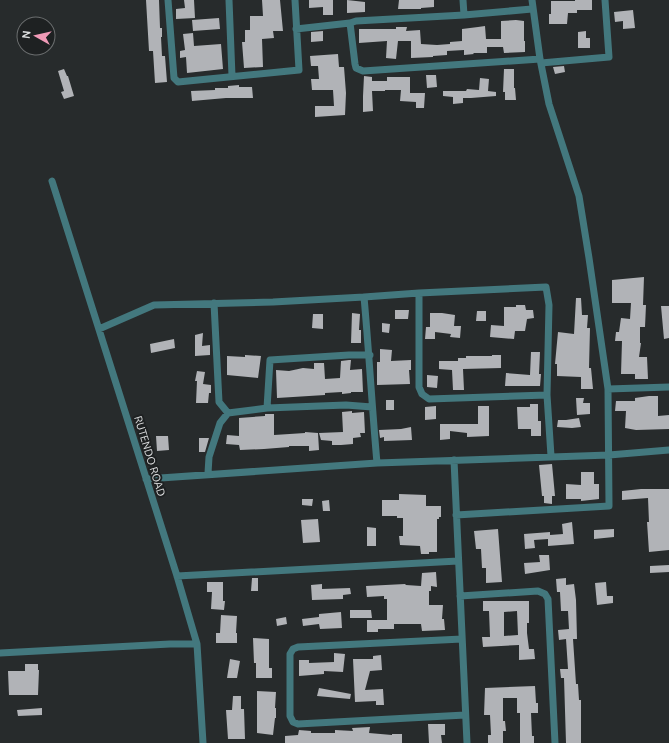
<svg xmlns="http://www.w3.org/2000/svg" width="669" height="743" viewBox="0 0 669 743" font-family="Ubuntu,sans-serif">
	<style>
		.building { fill: #b1b3b7; fill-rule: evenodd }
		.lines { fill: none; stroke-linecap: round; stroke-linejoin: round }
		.street { stroke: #43787e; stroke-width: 7 }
		.labels { text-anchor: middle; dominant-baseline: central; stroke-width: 4; stroke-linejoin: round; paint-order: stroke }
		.street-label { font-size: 11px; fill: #dfe1e2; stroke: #1e2122 }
	</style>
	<rect width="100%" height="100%" fill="#272b2c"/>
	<path class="building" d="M146,0H159L160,28H162V37H161L162,56H165L167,82L155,83L153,51H149Z
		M184,0H194L195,18L176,19V9L185,8Z
		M262,0H280L283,31H273L274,38L262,39L263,67L244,68L242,42H245V30H250V16H263Z
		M309,0H333V15H323V7L309,8Z
		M347,0L365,2V12L347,13Z
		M399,0H434V7L421,8V9H398Z
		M575,0H592V10H577V13H568L567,24H549V14H551V1H575Z
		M633,10L635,28L623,29V21L615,22L614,12Z
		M219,18L220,29L193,31L192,20Z
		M516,20L524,21V41H525V52L504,53L503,47H487V53H473L474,54L464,55V50L447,51V55L433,56V57L411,58V41H398L396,59L386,58L387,41L359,43V29H396V27H407L406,31L420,30L421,44L437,45L450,44V42L462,41V29L478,27L485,26L486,39H501V21Z
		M323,31V41L311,42V32Z
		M586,31V38H590V48H578V32Z
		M193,33L194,46L221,44L223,69L187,73L186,57L180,58V51L185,50L183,34Z
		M338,54L339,67H344L346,93L345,115L315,117V106H334L333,90H312L311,79H319L318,66H311L310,56Z
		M564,66L565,72L555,74L553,67Z
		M64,69L67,76H68L74,96L64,99L61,92L64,91L58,71Z
		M504,69H514V88H515L516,100H505V92H503Z
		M426,75H436L437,87L427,88Z
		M364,76L372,77V81H387V77H410V93H425L424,108H416V102L400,101L401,90H385V91H372L373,111L363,112V96Z
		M480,78L489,79L488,91L496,92V96L471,98H463V103L453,104V97L443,96V91H466L467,89L479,90Z
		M239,85V87H252L253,98H226L192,101L191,91L215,90V88H228V86Z
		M644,277L643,305H646L645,327H640V343H641L639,357H647L648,379H635V374H621L622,341H615L616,332H619L621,318L630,319L631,303H612V280Z
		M576,298H581L582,315H588L587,328H590L589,368H591L593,389H581V377L557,376V364H555L558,332L574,334Z
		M516,305H525L526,310H533L534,318L527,319L525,331H515L514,339L490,337L491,325L504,326V307H516Z
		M661,306H669V338L664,339Z
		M395,310H409L408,319H395Z
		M477,311H486V321H476Z
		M352,313L360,314L359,330H361V343H351Z
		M430,313H442L455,315L454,326H461L460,338L450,337L451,334L435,332V339H425L426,327H430Z
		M313,314H323V329L312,328Z
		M382,323L390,324L389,333L382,332Z
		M203,333L202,346L210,345V355L195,356V335Z
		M174,339L175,348L151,353L150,344Z
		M380,349L392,350L391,361L411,360V370H409L410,384L377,385V362H380Z
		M531,352H540L539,374H541L540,386H505L506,373L530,375Z
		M245,355L261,356L258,378L227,375V356L245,357Z
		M492,355H501V368L463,369L464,390H453L452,370L439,369V361H458V358H466V356H492Z
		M349,360H351L350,370L362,369L363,392H351V393L342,394V392L325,393V395L277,398L276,370L289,371L303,368L314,369V363H324L325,379L340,378L341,361Z
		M197,371L205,372L203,384L211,385V393H209L208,403H196L197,381H195Z
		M427,375L438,376L437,388L427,387Z
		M649,396H658V416L669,415V429L636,430L625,428L626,411H615L616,401H635V398Z
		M576,398H584L583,403H590V414L577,415Z
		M386,400H394V410H386Z
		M530,404H538V421H541V436H531V429H518L517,407H530Z
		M436,406V419L425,420V407Z
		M478,406H489V436L467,437V433L450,431V439L440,440V424H478Z
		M352,411V413L364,412L365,433H360L361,437L353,438V444L341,445H332V441L321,440L319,433L343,432L342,412Z
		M265,414H274V435L305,433V432L318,433L319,450L309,451V446H289V447L264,449L240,450L239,445L226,444L227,435L239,436V418L265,416Z
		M579,418L581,427L572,428L557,427L558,420H566Z
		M411,427L412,440L384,441V437L380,438L379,430L401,429Z
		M156,436H168L169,450L157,451Z
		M199,438H209L205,452H199Z
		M552,464L555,496H552V504L544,503V496H542L539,465Z
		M581,472H594V484H599V499L581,501V499H566V484L581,485Z
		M641,489H669V550L649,552L647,522H649L648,498L622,500V491Z
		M399,494L426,495V506H441V517H439V519H437V552H429V554H421L420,546L400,545L399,536H403V518H397V516H382V500H399Z
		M302,499H313L312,506L302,505Z
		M329,500L330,511H323L322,501Z
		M318,519L320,542L303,543L301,520Z
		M572,522L574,544L548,546V539L534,540L535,548L525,549L524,534L550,532V535L563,534L562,524Z
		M367,527L376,528V546H367Z
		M498,529L502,582L486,583V568H482L481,549H476L474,531Z
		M614,529V537L594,539V530Z
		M539,555H549L550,570L525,574L524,563L540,562Z
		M669,565V572L650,573V566Z
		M436,572L437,587L431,586V591H429V605H443L442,619H444L445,630L422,631L421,624H394V629H378V632H367V620H387V599H384V596L367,597L366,586L405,584L406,585L421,586L422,573Z
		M252,578H258V591H251Z
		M566,578V585L574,584L576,600L577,639H573L576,684H578L579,700H581V743H566L564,678H561L560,669H568L566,639L559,640L558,630L569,629L568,611H561L560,592H557L556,579Z
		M207,582H223V601H225L224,610L211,609L212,592H207Z
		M606,582L607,596H613V603L597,605L595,583Z
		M322,584V589L350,588L351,594L343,595V599L312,600L311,585Z
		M483,601H529V623H527V633L529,649H534L535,659L519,660V645L483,647L482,637H490L489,611H483ZM517,611L518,635L504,636V612Z
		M350,610H371L372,618H350Z
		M341,612L342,628L320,629L319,624L303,626L302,619L319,617V614Z
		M221,615L237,616L236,633H237V643H216V633H220Z
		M286,617L287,624L277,626L276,619Z
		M253,638L269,639V668H272V678H256V663H254Z
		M334,653L345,654L343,672L324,671V674L299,676V660H309V663L334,662Z
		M381,655L382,670L370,671L365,690L383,689L384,705H376V701L355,702L353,659H373V656Z
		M230,659L240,661L237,678H227Z
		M25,664H38V670H39L38,695H9L8,671H25Z
		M535,686L536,703H538V713H531L532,736H534V743H520V713H517V698H503V721H505L506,731H503V743H488V735H491L490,715H484L485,688Z
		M319,688L351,694L350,699L317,696Z
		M257,691L276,692L275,708H276V718H275L273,735L257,733Z
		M233,696H241V709H244L245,739H228L226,710H232Z
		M42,708V715L18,716L17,710Z
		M428,724H445V735H441L442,743H429Z
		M370,727L369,733L392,735V734H402V743H285V736L298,735L299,730L311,731V733H335V730L353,731L352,728Z"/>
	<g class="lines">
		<path class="street" d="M168,0L174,78L178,82L299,70L295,0
			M229,0L232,76
			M463,0L464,15
			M532,9L464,15L356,21L350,23L355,64L356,68L363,71L540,59
			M296,29L350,23
			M541,63L609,57L605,0
			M52,181L177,576L197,644L203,743
			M419,293L546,287L549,305L547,395L551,456
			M214,303L219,402L228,413
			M99,329L154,305L273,302L364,297
			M608,389L669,387
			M267,408L346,405L372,407
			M454,460L467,743
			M377,463C372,407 369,352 364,297L419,293V387L422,394L429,399L547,395
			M208,473L209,457L220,423L228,413L267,408L270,360L349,355H370
			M146,479L377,463L609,455L669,450
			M456,515L609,506L608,389L589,258L579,196L549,104L540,59L532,0
			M177,576L458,561
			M460,596L538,591L545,594L548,599L555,743
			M462,639L298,647L293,649L290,654V716L293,722L298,724L465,715
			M0,653L170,644H197"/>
	</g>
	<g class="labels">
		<g class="street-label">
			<text transform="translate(150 456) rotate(73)">RUTENDO ROAD</text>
		</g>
	</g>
	<g transform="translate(36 36) rotate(278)"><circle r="19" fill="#1e2122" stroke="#6b6e6f"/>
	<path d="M0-3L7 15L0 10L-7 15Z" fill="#f09ab7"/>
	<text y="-6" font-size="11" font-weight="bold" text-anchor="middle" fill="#dfe1e2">N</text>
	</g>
</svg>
